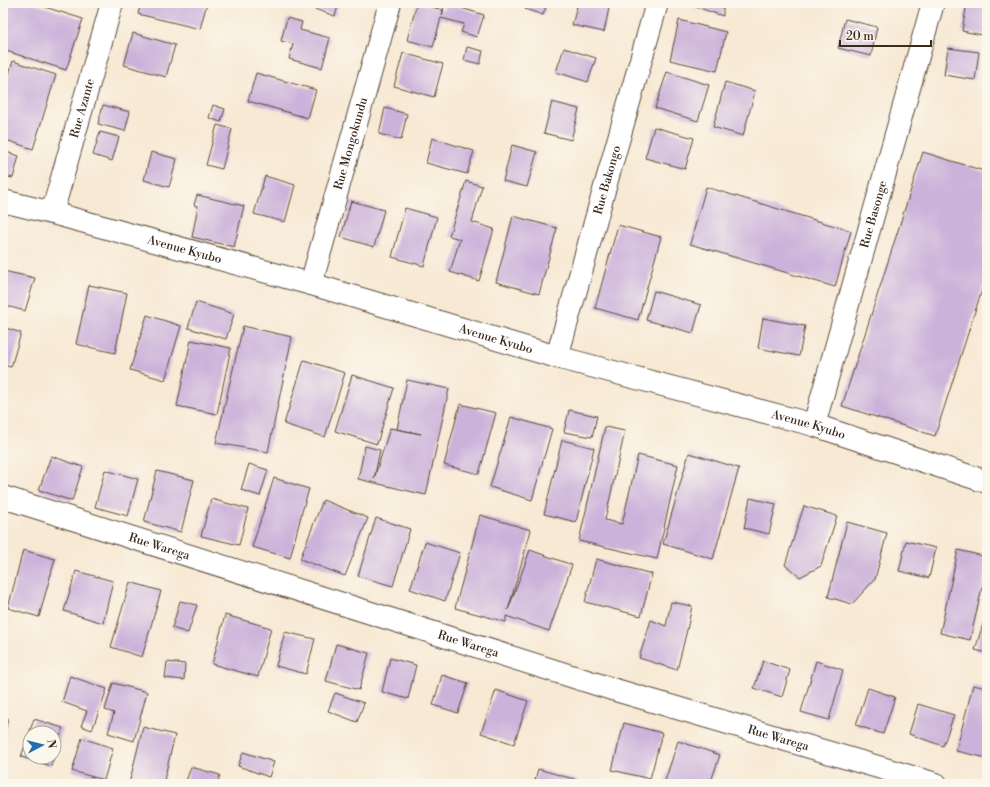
<svg xmlns="http://www.w3.org/2000/svg" width="990" height="787" viewBox="0 0 990 787" font-family="'Libre Bodoni',serif">
	<style>
		.building { fill: #cbb2da }
		.lines { fill: none; stroke-linecap: round; stroke-linejoin: round }
		.minor-casing { stroke: #574739; stroke-width: 24 }
		.minor { stroke: #fff; stroke-width: 22 }
		.labels { text-anchor: middle; dominant-baseline: central; stroke-width: 3.5; stroke-linejoin: round; paint-order: stroke }
		.street-label { font-size: 12px; fill: #3b2a1e; stroke: #fbf7ec }
	</style>
	<rect width="100%" height="100%" fill="#fbf7ec"/>
	<filter id="ink" filterUnits="userSpaceOnUse"><feTurbulence type="fractalNoise" baseFrequency=".025" numOctaves="2"/><feDisplacementMap in="SourceGraphic" scale="8" xChannelSelector="R" yChannelSelector="G"/><feConvolveMatrix kernelMatrix="1 2 1 2 8 2 1 2 1" color-interpolation-filters="sRGB"/></filter>
	<filter id="wash" filterUnits="userSpaceOnUse"><feTurbulence type="fractalNoise" baseFrequency=".012" numOctaves="4" result="noise"/><feDisplacementMap in="SourceGraphic" scale="16" xChannelSelector="R" yChannelSelector="G"/><feGaussianBlur stdDeviation="0.9" result="paint"/><feColorMatrix in="noise" values="0 0 0 0 0 0 0 0 0 0 0 0 0 0 0 0 0 1.4 0 .05"/><feComposite in="paint" operator="in"/></filter>
	<g filter="url(#wash)">
		<rect width="100%" height="100%" fill="#f7e9d4"/>
		<g id="blocks">
			<path class="building" d="M3,3H32L83,19L66,70L3,50Z
				M141,3H207L200,29L138,14Z
				M303,3H339L335,16L303,5Z
				M417,3L443,10L442,16L445,3L484,15L477,37L461,32L464,24L441,18L433,47L407,40Z
				M527,3H543L547,4L543,15L525,9Z
				M578,3H610L604,32L572,25Z
				M684,3H723V16Z
				M967,3H987V36L962,31Z
				M287,18L302,22L300,30L330,38L322,68L289,59L293,44L281,41Z
				M845,19L877,27L871,56L838,48Z
				M679,20L726,32L717,71L670,60Z
				M133,33L175,45L166,77L124,65Z
				M467,47L483,51L480,64L464,60Z
				M564,48L596,58L588,82L556,72Z
				M948,48L979,52L975,80L944,75Z
				M403,53L443,64L434,97L394,86Z
				M13,61L56,75L33,149L3,139V94Z
				M667,72L709,85L698,121L655,108Z
				M256,73L316,90L308,118L248,101Z
				M725,82L755,91L743,136L713,127Z
				M552,102L579,109L571,140L544,133Z
				M103,105L130,112L125,131L98,124Z
				M213,105L225,109L221,122L209,118Z
				M385,108L407,114L401,140L379,134Z
				M217,125L232,129L222,169L206,165Z
				M654,127L694,138L685,169L645,158Z
				M100,132L119,137L112,161L93,155Z
				M432,138L474,151L467,174L426,163Z
				M512,145L537,152L527,187L503,181Z
				M3,151L19,156L13,178L3,176Z
				M151,152L177,159L169,187L144,180Z
				M923,152L987,172V274L935,436L842,406Z
				M265,176L295,185L285,222L254,214Z
				M466,181L482,186L472,222L494,229L479,281L450,272L460,239L449,236Z
				M706,187L851,231L835,287L690,244Z
				M197,195L244,206L234,247L192,237L198,206L194,205Z
				M351,201L384,210L374,247L341,237Z
				M405,208L437,217L424,266L392,257Z
				M513,216L557,228L539,294L496,282Z
				M618,225L661,237L638,320L595,308Z
				M3,271L35,278L25,311L3,305Z
				M89,285L127,293L115,353L76,344Z
				M654,291L701,305L693,333L646,320Z
				M196,302L234,314L226,339L188,328Z
				M147,315L181,326L165,380L130,370Z
				M763,318L805,326L799,356L758,348Z
				M243,326L292,337L268,452L216,443Z
				M3,327L21,333L11,367L3,365Z
				M191,340L231,348L217,414L177,406Z
				M304,360L345,373L325,437L284,424Z
				M352,375L394,388L377,444L335,431Z
				M407,380L449,389L426,495L358,479L365,446L380,450L374,479L390,428L421,434L397,429Z
				M460,404L496,413L479,474L444,465Z
				M569,410L597,416L592,437L564,432Z
				M511,417L552,429L532,500L490,487Z
				M605,427L625,431L605,520L622,524L638,455L678,465L657,559L579,541Z
				M562,440L594,448L576,522L544,514Z
				M689,453L739,468L713,559L663,544Z
				M51,456L83,467L72,501L39,490Z
				M249,464L268,470L260,496L241,490Z
				M105,470L138,479L128,516L95,507Z
				M157,471L194,480L181,532L144,522Z
				M274,478L309,489L302,512L290,558L252,547Z
				M750,498L776,504L769,534L744,528Z
				M211,499L248,509L239,545L201,536Z
				M323,500L368,518L345,576L300,559Z
				M804,506L837,516L821,566L800,577L785,565Z
				M480,515L531,530L508,610L530,550L572,565L549,631L506,616V622L455,608Z
				M376,518L410,529L393,586L358,576Z
				M847,522L887,533L875,579L852,604L828,597Z
				M906,541L936,548L929,578L899,571Z
				M425,542L460,553L445,601L410,589Z
				M23,550L55,559L39,617L8,608Z
				M958,550L987,557V566L970,640L940,633Z
				M596,559L652,574L641,616L585,602Z
				M76,571L113,581L103,623L64,611Z
				M130,582L161,591L142,657L111,647Z
				M180,601L197,605L188,633L172,628Z
				M671,602L692,606L687,630L677,670L639,658L651,620L666,626Z
				M987,611V653L975,650Z
				M225,615L271,628L258,677L212,664Z
				M285,632L315,639L306,674L276,666Z
				M336,644L369,653L359,690L326,681Z
				M390,658L416,665L408,699L382,692Z
				M763,661L790,670L782,697L754,688Z
				M816,661L843,670L829,720L801,712Z
				M167,662L185,664L184,680L165,678Z
				M442,675L468,683L458,713L433,705Z
				M70,676L107,689L92,730L81,726L87,711L62,702Z
				M113,683L147,692L134,741L108,733L114,713L105,710Z
				M973,685L987,688V758L956,751Z
				M868,688L895,697L883,734L856,725Z
				M496,690L528,701L514,744L481,733Z
				M335,693L364,703L357,722L328,711Z
				M918,704L954,715L943,746L909,734Z
				M3,717L8,718L4,736H3Z
				M34,719L63,728L54,756V733H30V757H54L51,766L21,757Z
				M624,723L662,733L650,779L612,770Z
				M143,727L175,735L163,784H129Z
				M82,738L113,748L104,780L72,771Z
				M678,741L720,755L710,784H664Z
				M243,752L274,762L269,777L238,766Z
				M191,767L220,775L217,784H185Z
				M538,769L577,780L576,784H534Z"/>
		</g>
	</g>
	<g filter="url(#ink)">
		<use href="#blocks" fill-opacity="0" stroke="#574739" stroke-width="1"/>
		<g class="lines">
			<g class="minor-casing">
				<g id="minor">
					<path id="s1" d="M3,201L52,213L311,284L557,357L814,425L987,482"/>
					<path id="s2" d="M52,213L112,3"/>
					<path id="s3" d="M311,284L390,3"/>
					<path id="s4" d="M557,357L657,3"/>
					<path id="s5" d="M814,425L933,3"/>
					<path id="s6" d="M3,497L612,689L936,784"/>
				</g>
			</g>
			<use href="#minor" class="minor"/>
		</g>
	</g>
	<g class="labels">
		<g class="street-label">
			<text stroke="none"><textPath href="#s2" startOffset="109">Rue Azante</textPath></text>
			<text stroke="none"><textPath href="#s3" startOffset="146">Rue Mongokundu</textPath></text>
			<text stroke="none"><textPath href="#s4" startOffset="184">Rue Bakongo</textPath></text>
			<text stroke="none"><textPath href="#s5" startOffset="219">Rue Basonge</textPath></text>
			<text stroke="none"><textPath href="#s1" startOffset="188">Avenue Kyubo</textPath></text>
			<text stroke="none"><textPath href="#s1" startOffset="512">Avenue Kyubo</textPath></text>
			<text stroke="none"><textPath href="#s1" startOffset="836">Avenue Kyubo</textPath></text>
			<text stroke="none"><textPath href="#s6" startOffset="164">Rue Warega</textPath></text>
			<text stroke="none"><textPath href="#s6" startOffset="488">Rue Warega</textPath></text>
			<text stroke="none"><textPath href="#s6" startOffset="812">Rue Warega</textPath></text>
		</g>
	</g>
	<rect width="990" height="787" fill="none" stroke="#fbf7ec" stroke-width="16"/>
	<g transform="translate(42 745) rotate(83)"><circle r="19" fill="#fbf7ec" stroke="#aea59a"/>
	<path d="M0-3L7 15L0 10L-7 15Z" fill="#1f6fb2"/>
	<text y="-6" font-size="11" font-weight="bold" text-anchor="middle" fill="#3b2a1e">N</text>
	</g>
	<path d="M840 40v6h91v-6" fill="none" stroke="#3b2a1e" stroke-width="2"/>
	<text x="846" y="40" font-size="12" fill="#3b2a1e" stroke="#fbf7ec" stroke-width="3" paint-order="stroke">20 m</text>
</svg>
